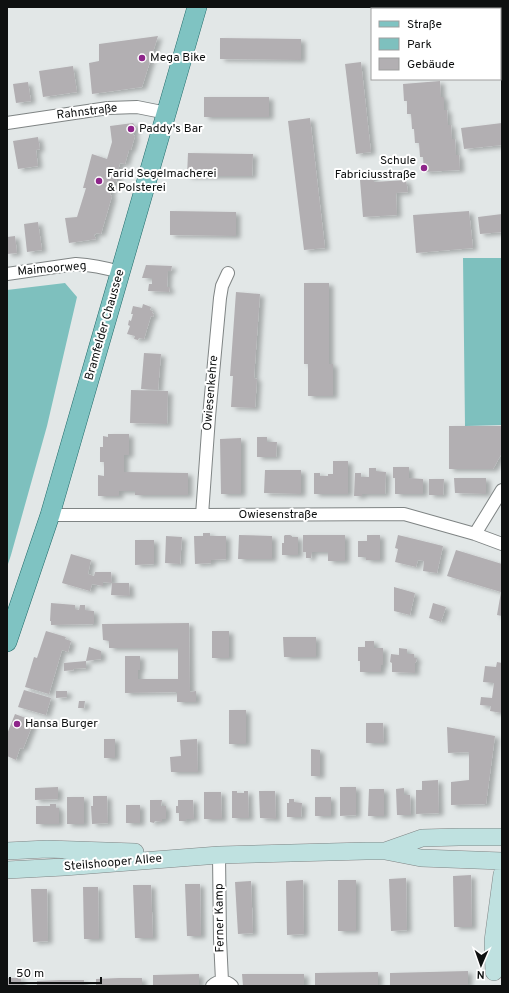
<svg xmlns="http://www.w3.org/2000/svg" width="509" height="993" viewBox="0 0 509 993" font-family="Overpass,sans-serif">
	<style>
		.green { fill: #7ec0be }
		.building { fill: #b2afb2; filter: url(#shadow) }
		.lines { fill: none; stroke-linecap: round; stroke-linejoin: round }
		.street-casing { stroke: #7f8484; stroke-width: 14 }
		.secondary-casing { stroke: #7f8484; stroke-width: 18 }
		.primary-casing { stroke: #206a69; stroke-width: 20 }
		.street { stroke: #fff; stroke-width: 12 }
		.secondary { stroke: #bfe1e0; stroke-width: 17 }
		.primary { stroke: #7fc3c2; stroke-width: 19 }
		.poi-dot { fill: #8e258a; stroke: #fff; stroke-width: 1.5 }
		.labels { text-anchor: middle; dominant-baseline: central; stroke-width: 4; stroke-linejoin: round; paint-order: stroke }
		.poi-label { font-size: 12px; fill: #0e1010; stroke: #fff; text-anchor: start }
		.street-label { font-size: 12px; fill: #0e1010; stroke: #fff }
	</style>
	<defs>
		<filter id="shadow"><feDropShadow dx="4.5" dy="2.5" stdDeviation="2" flood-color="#0004"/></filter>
	</defs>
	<rect width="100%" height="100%" fill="#e2e7e7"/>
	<path class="green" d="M463,258H502V425L465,426Z
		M65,283L77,297L47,426L11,555L7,567V290Z"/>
	<path class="building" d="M158,36L142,87L92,94L89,63L99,61V44Z
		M220,38L301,39V60L220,59Z
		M500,44H502V60H500Z
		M361,62L371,152L356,154L345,64Z
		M73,66L77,92L43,97L39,71Z
		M440,81L441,97H444V110H447L448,125H451L452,139H455L456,155H459L460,170L424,172L423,157H420L419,143H415L414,129H412L411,114H407V101H404L403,84Z
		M28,82L31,101L16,103L13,84Z
		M204,97H269V117H204Z
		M310,118L325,248L304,250L288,121Z
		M133,123L136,127L133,135L135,136L131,150H129L125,164L120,163L117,175H118L116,182H114L110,195L112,196L101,234L97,233L94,235L96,239L69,243L65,218L77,217L86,188H83L92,154L107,159L112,142L110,126Z
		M502,123V145L464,149L461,128Z
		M38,137L40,149L36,150L38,166L18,169L13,141Z
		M188,153L253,154L252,176H187Z
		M373,175L374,182L406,180L408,192L396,193L397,215L363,217L360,180H363V176Z
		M170,211L236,212V236L170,235Z
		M469,211L473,248L416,253L413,215Z
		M502,214V232L480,234L478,217Z
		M38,222L42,250L27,252L24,224Z
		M15,236L17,253L7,254V237Z
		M146,265L172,266L171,271H168L167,287H170L169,292L148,291L149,284H152V278H142Z
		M304,283H329V364H333V396H308V364H304Z
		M236,292L260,294L254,378L257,379L255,408L231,407L233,376H230Z
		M143,304L151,307L150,310L153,311L152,313L154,314L153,317L151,316L144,339L139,338L138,340L134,339L135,336L127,334L130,326L128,325L129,320L131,321L133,314H131L133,306L142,308Z
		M144,353L161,354L158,390L141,389Z
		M131,390L168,391L167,424L130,423Z
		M449,426H502V453L493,469H449Z
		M108,434H129V455H124V472L188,473V495H135V491H119V496H98V475L104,476V462H100V447H103V436L108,437Z
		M257,437H267V442H277L276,457H257Z
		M241,438V494H221L220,439Z
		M333,461H348V494H314V473H320V476H328V474H333Z
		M393,467H409V478L423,479V494H395V478H393Z
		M369,468H376V471L386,472L385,494H362V496H354L355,473H361V477H369Z
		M265,470H301V494L264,493Z
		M454,478H486V494L455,493Z
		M429,479H444L443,495H429Z
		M203,533H210V536H226V559L211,560V563L195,564L194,536H203Z
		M239,535L272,536V559H238Z
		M285,535H290L292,536V537H298V555H282V543H284V536Z
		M303,535H345V561H328V552H312L311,558H306V552H303Z
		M367,535H380V560H366V557H358V541H367Z
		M398,535L443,546L437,573L423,571L424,561L418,560L416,567L395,562L398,549L395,548Z
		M166,536L182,537L180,564L165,563Z
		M135,540H154V564L135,565Z
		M456,550L502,564V616L497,615L501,592L447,576Z
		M71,554L91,560L88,574L94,576L95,572H111L112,583H129L130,596L111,595L112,583L103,582V586L92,584L90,591L62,583Z
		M394,587L415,593L410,615L394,611Z
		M51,603L75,605V609L79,610L80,605H85V610L94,611V624L51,625V621H50Z
		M433,603L446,607L441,622L429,618Z
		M189,623L190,692L196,691V702H177V692L125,693V656H140V670H138V679H178V648H109V641L103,640L102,624Z
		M46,631L66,637L65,639L71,641L68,652L62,650L49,694L25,687L34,657L37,658Z
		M212,631H229V658H212Z
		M283,637H316V657H284Z
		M365,641H374V648H383V665H381V672H360V661H358V647H365Z
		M89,647L101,651V659L86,661Z
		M399,648L407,649V654H414V658H417L416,662L415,663V673L392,672V663L390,662L391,654L399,655Z
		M86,661V668L73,669L74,670L64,671V663Z
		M497,662L502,663V713L490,711L491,706L480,705L481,697L492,698L494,683L483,682L485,666L496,667Z
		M24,690L51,698L46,715L18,707Z
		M56,691H67V697L56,698Z
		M79,701H85L84,708H78Z
		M229,710H246V744H229Z
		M15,714L34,721L23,749L20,748L16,760L7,756V734Z
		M366,723H383L384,743H366Z
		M447,727L495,736L486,804L451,805V782L469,780V752L448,753Z
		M104,739H115V758H104Z
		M197,739L198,772H171L170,757L181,756L180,740Z
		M311,749L320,750V776H311Z
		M438,780L439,813L416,814V790H422V781Z
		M58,787V799L35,800V788Z
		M340,787H356V815L340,816Z
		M404,788V795H410L411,815H397L396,789Z
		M369,789H384V816H368Z
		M232,791H237V793H244V791H248L249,818H232Z
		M259,791H275L276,819L260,818Z
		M204,792H221L222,819H204Z
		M93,796H107L108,823L92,824L91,806H93Z
		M67,797H84V824H67Z
		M315,797H331V816H315Z
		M289,799H294V802L302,803L301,817H287V803H289Z
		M150,800H162L161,806H166V819H162V822L155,821L154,823L150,822Z
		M178,800H193L194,819H186V821H179V813H176V806H178Z
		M50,804H56V808H59V824H36V806H50Z
		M126,805H140V823H126Z
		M471,875L472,927H454L453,876Z
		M406,878L407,930L391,931L389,879Z
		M303,880L304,934L287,935L286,881Z
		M338,880H356V931H338Z
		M251,881L253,933L238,934L235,882Z
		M185,884H200L201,936H187Z
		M133,885H151L153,938H135Z
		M83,887H98L99,939H84Z
		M31,889H47L48,941L33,942Z
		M468,971V985L390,986V973Z
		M378,972V986H315V973Z
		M199,974V986H153V975Z
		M242,974H304V986H243Z
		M7,978H21V986H7Z
		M119,978H142V986H96V979Z
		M60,980H84V986H37V981Z"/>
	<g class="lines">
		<g class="street-casing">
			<path id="street" d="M7,123L108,108L137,107L167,113
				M7,274L76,264C92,265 106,268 120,272
				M50,515H202L404,514L475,534L502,544
				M202,515L209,417L220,298L222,286L228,273
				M475,534L502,490
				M219,855L220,939L222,981
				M212,986C218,980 226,980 232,986"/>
		</g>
		<g class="secondary-casing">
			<path id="secondary" d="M7,851L47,849L135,852
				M385,851L422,838L459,837H502
				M7,870L64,867L219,855L366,851H385L421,858L502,861
				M494,972L493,941L502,874"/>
		</g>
		<g class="primary-casing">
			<path id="primary" d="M7,642L50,515L197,7"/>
		</g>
		<use href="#street" class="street"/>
		<use href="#secondary" class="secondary"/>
		<use href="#primary" class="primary"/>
	</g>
	<g class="poi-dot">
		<circle cx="142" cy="58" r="4"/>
		<circle cx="131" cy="129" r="4"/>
		<circle cx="424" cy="168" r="4"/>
		<circle cx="99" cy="181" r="4"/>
		<circle cx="17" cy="724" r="4"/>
	</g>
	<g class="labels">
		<g class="poi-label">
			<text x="150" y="58">Mega Bike</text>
			<text x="139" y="129">Paddy's Bar</text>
			<text x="416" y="161" text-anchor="end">Schule<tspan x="416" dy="14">Fabriciusstraße</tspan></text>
			<text x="107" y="174">Farid Segelmacherei<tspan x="107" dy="14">&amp; Polsterei</tspan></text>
			<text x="25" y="724">Hansa Burger</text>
		</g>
		<g class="street-label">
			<text transform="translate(87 112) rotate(-7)">Rahnstraße</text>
			<text transform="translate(52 269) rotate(-5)">Maimoorweg</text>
			<text transform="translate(105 325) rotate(-74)">Bramfelder Chaussee</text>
			<text transform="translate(211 393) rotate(-85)">Owiesenkehre</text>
			<text x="278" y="515">Owiesenstraße</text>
			<text transform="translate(113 863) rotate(-5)">Steilshooper Allee</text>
			<text transform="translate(220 918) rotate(-91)">Ferner Kamp</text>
		</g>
	</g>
	<rect width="509" height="993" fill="none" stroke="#0e1010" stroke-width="16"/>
	<rect x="371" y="8" width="130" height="72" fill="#ffffff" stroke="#9f9f9f"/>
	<rect x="379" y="21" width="20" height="6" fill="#7fc3c2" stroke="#9f9f9f"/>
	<text x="407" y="28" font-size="12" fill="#0e1010">Straße</text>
	<rect x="379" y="38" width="20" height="12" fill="#7ec0be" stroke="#9f9f9f"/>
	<text x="407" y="48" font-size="12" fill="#0e1010">Park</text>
	<rect x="379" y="58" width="20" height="12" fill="#b2afb2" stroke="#9f9f9f"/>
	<text x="407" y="68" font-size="12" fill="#0e1010">Gebäude</text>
	<g transform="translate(481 965) rotate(182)" stroke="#ffffff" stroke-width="3" paint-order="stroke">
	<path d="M0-3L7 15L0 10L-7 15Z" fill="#0e1010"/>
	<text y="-6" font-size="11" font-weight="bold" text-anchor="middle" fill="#0e1010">N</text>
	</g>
	<path d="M10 977v6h91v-6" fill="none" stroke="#0e1010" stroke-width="2"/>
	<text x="16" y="977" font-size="12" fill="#0e1010" stroke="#ffffff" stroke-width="3" paint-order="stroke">50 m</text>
</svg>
